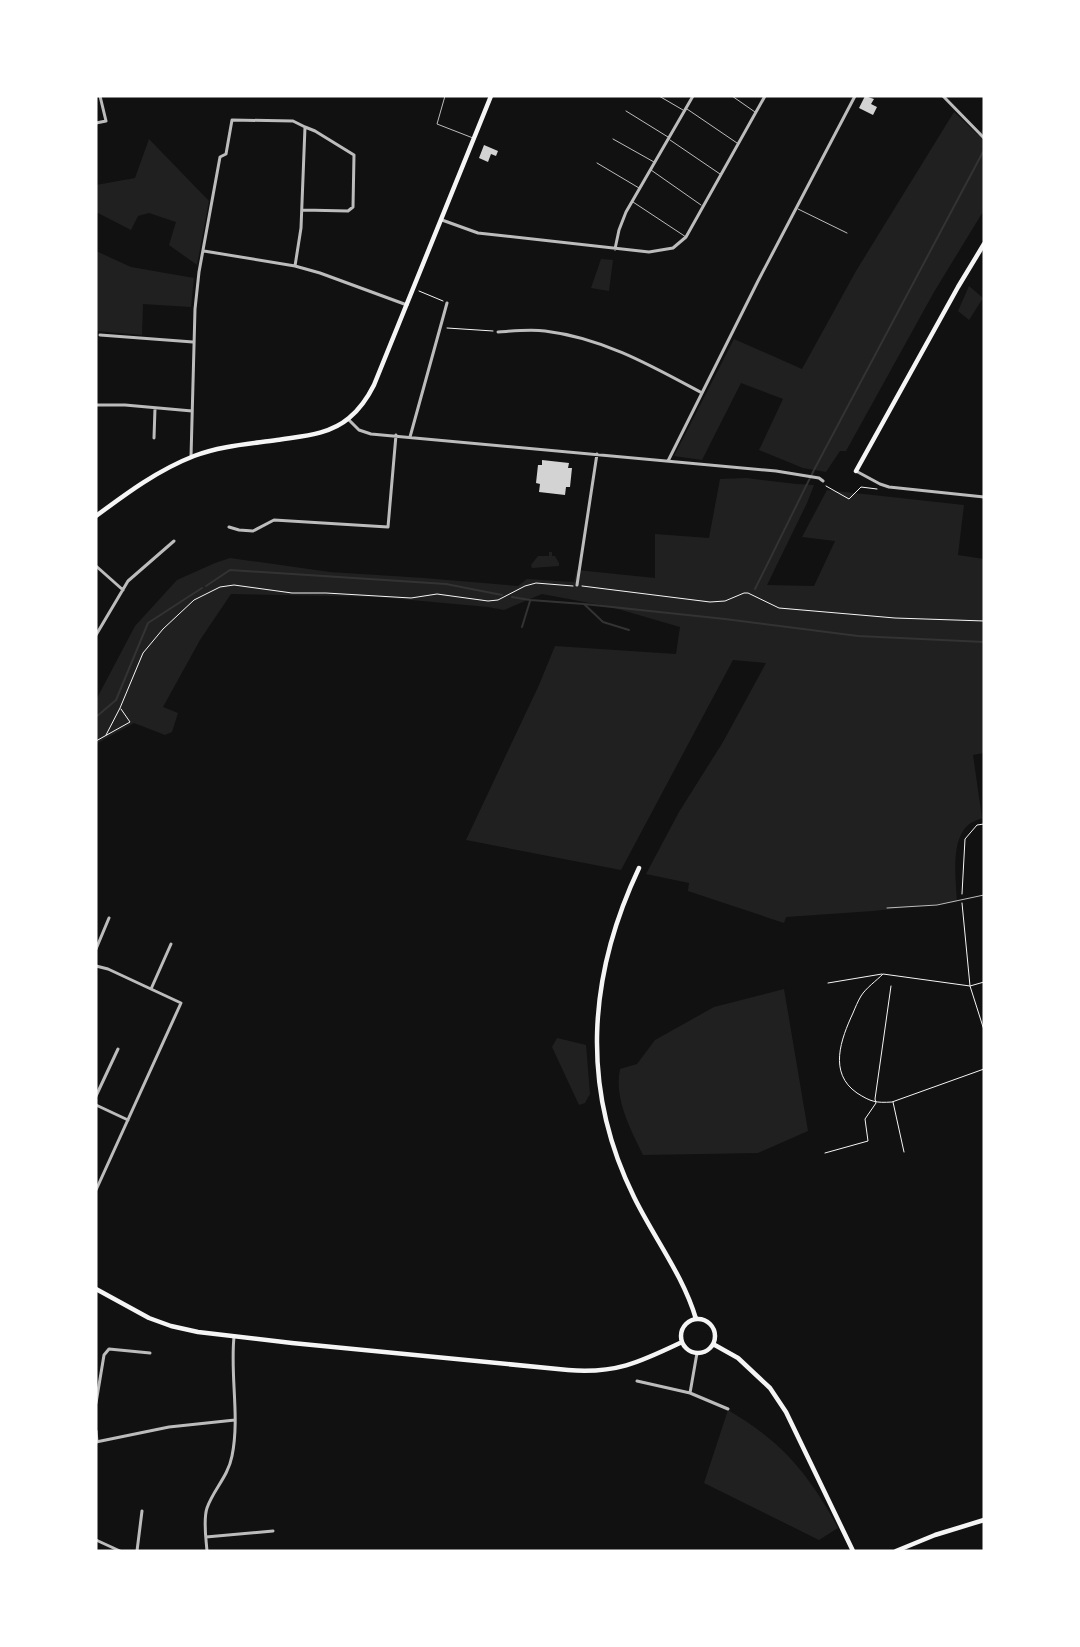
<svg xmlns="http://www.w3.org/2000/svg" width="1080" height="1647" viewBox="0 0 1080 1647" font-family="'Golos Text',sans-serif">
	<style>
		.green { fill: #202020 }
		.lines { fill: none; stroke-linecap: round; stroke-linejoin: round }
		.stream { stroke: #333; stroke-width: 2 }
		.building { fill: #d3d3d3 }
		.path { stroke: #f5f5f5; stroke-width: 1 }
		.service { stroke: #bcbcbc; stroke-width: 1 }
		.minor { stroke: #bcbcbc; stroke-width: 3 }
		.secondary { stroke: #f5f5f5; stroke-width: 4.5 }
	</style>
	<rect width="100%" height="100%" fill="#111"/>
	<path class="green" d="M954,112L978,135L984,128V210L934,292L846,451H840L826,472L803,468L759,450L783,399L741,383L702,460L674,456L734,339L802,369L856,271Z
		M149,139L209,201L197,265L169,245L176,222L149,213L138,216L131,230L96,212V185L135,178Z
		M96,251L131,267L194,278L191,307L143,304L142,335L96,331Z
		M601,259L613,260L609,291L591,288Z
		M969,286L983,298L969,320L958,311Z
		M746,478L796,484L814,485L807,503L767,585L814,586L835,541L802,537L827,490L964,505L958,555L984,559V753L973,755L982,818C978,820 971,822 968,825C950,841 956,881 957,902L873,911L786,917L784,923L688,891L689,883L646,874L679,812L723,742L766,663L733,660L621,870L466,840L539,685L555,646L676,654L680,627L611,607L542,594L504,610L488,607L378,597L231,594L200,640L163,707L178,713L172,732L165,735L134,723L96,744V700L135,626L177,580L215,563L230,558L330,572L424,578L518,586L527,579L574,582L577,570L655,578V534L709,538L720,479Z
		M549,552H552V556H555L559,563V566L532,568L531,565L538,556H549Z
		M784,989L808,1131L758,1153L643,1155C630,1128 614,1099 620,1069L637,1064L655,1040L714,1007Z
		M557,1038L586,1045L590,1094L585,1103L579,1105L552,1047Z
		M728,1410C741,1418 754,1426 766,1436C797,1460 820,1494 838,1528L819,1540L704,1483Z"/>
	<g class="lines">
		<path class="stream" d="M206,586L230,570L446,584L502,595
			M755,589L815,468L984,150
			M512,597L530,600L584,604L725,619L858,636L984,642
			M584,604L603,622L629,630
			M522,627L530,601
			M96,717L116,700L148,623L202,588"/>
	</g>
	<path class="building" d="M865,96L874,99L871,104L877,107L873,115L859,108Z
		M484,145L498,151L496,156L491,154L488,162L479,158Z
		M542,460L569,463L568,468H572L570,487H566L565,495L539,492L540,484L536,483L538,465H542Z"/>
	<g class="lines">
		<path class="path" d="M419,291L443,301
			M447,328L493,331
			M826,486L849,499L861,487L877,489
			M582,586L710,602L725,601L744,593H748L779,608L895,618L984,621
			M106,735L120,708L143,653L163,629L194,600L220,587L234,585L292,593H326L411,598L437,594L488,601L498,600L525,586L536,583L573,586
			M96,741L130,722L121,709
			M962,894L965,839L977,825L984,824
			M962,903L970,986L984,1030
			M984,982L970,986L883,974C876,981 866,988 861,996C858,1001 855,1008 853,1013C841,1039 828,1073 857,1093C871,1102 876,1103 892,1102L984,1069
			M828,983L882,974
			M893,1102L904,1152
			M825,1153L868,1141L865,1119L876,1103L875,1099L891,986"/>
		<path class="service" d="M445,96L437,124L473,138
			M659,96L683,110
			M732,96L755,112
			M687,109L737,143
			M626,111L668,137
			M613,139L654,162
			M670,140L720,174
			M597,163L639,188
			M651,170L701,205
			M633,202L686,237
			M798,209L847,233
			M887,908L937,905L984,895"/>
		<path class="minor" d="M943,96L984,138
			M96,123L106,121L100,96
			M442,220L478,233L649,252L673,248L686,237L765,96
			M615,249L619,230L626,212L693,96
			M204,251L295,266L320,273L407,305
			M295,266L301,228L305,127
			M498,332C513,331 530,329 545,331C603,338 652,366 702,393
			M100,335L193,342
			M96,405H125L192,411
			M348,419L359,430L371,434L776,471L819,478L823,481
			M410,437L447,303
			M154,438L155,408
			M191,457L195,309L199,272L220,157L226,154L232,120L293,121L305,127L315,131L354,155L353,207L348,211L303,210
			M668,461L758,281L855,96
			M856,471L880,484L889,487L984,497
			M229,527L239,530L253,531L274,520L388,527L396,435
			M96,566L123,590
			M577,585L597,454
			M96,635L128,581L174,541
			M96,949L109,918
			M96,966L108,969L181,1003L96,1190
			M151,989L171,944
			M96,1096L118,1049
			M96,1105L128,1120
			M637,1381L690,1393L728,1409
			M690,1393L697,1353
			M96,1403L104,1355L109,1349L150,1353
			M96,1431L97,1442
			M96,1442L169,1427L235,1420
			M206,1537L273,1531
			M96,1540L120,1551
			M137,1551L142,1511
			M207,1551C206,1538 203,1520 207,1508C213,1490 228,1477 232,1456C240,1417 230,1376 234,1337"/>
		<path class="secondary" d="M856,471L958,287L984,244
			M96,516C127,493 158,470 194,456C220,446 249,444 277,440C302,436 329,435 349,418C360,409 368,397 374,385L491,96
			M639,868C588,976 580,1088 634,1197C654,1238 683,1275 696,1319
			M96,1289L149,1318L171,1326L198,1332L292,1343L568,1370C616,1374 640,1362 682,1342
			M681 1336a17 17 0 1 1 34 0a17 17 0 1 1-34 0Z
			M713,1344L738,1358L770,1388L786,1412L853,1551
			M896,1551L935,1535L984,1520"/>
	</g>
	<rect width="1080" height="1647" fill="none" stroke="#ffffff" stroke-width="195"/>
</svg>
